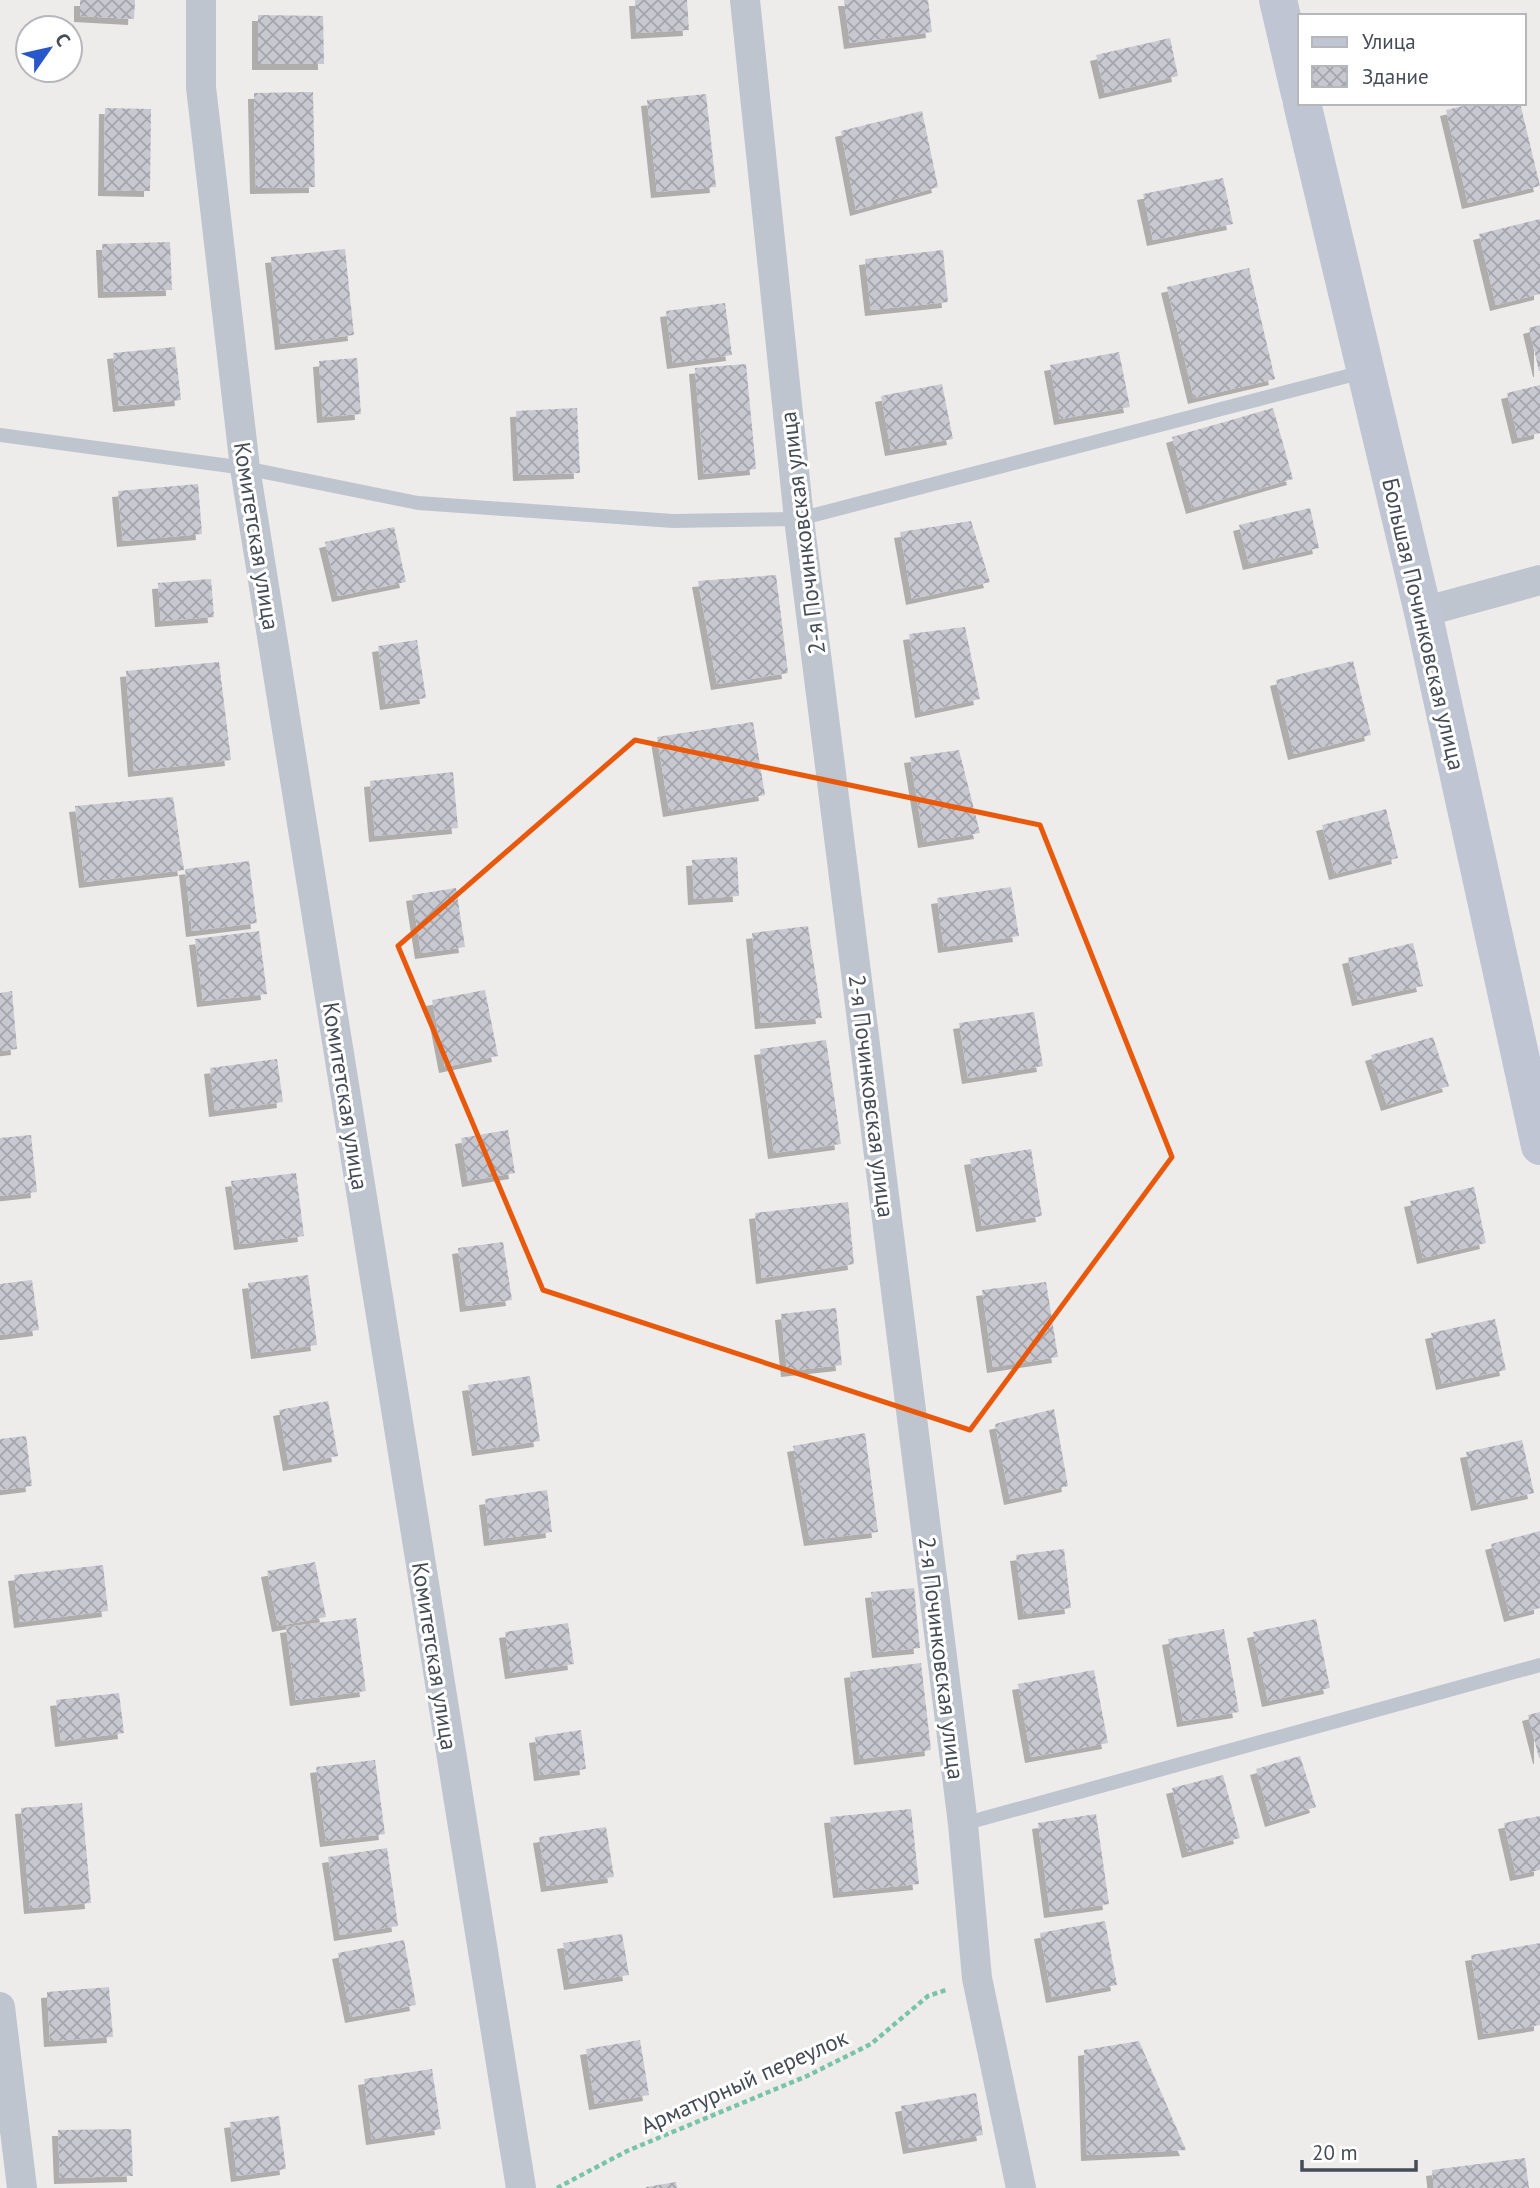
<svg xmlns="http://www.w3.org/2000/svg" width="1540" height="2188" viewBox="0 0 1540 2188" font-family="'PT Sans',sans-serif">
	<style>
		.building { fill: url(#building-cross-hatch); filter: url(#shadow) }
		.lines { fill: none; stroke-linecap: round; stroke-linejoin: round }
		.path { stroke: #78c3aa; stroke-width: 4.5; stroke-dasharray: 5 3.5; stroke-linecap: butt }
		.lane { stroke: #bfc5cf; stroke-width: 14 }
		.street { stroke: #bfc5cf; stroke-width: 30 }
		.secondary { stroke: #bfc5d3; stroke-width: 38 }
		.marked { fill: none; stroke: #e8590c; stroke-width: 5; stroke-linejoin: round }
		.labels { text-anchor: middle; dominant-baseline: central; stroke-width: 6; stroke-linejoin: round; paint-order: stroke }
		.street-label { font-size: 23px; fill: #454c56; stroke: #fff }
	</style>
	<defs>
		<pattern id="building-cross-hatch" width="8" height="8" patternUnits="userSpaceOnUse" patternTransform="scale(1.75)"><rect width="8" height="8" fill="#c8c9d0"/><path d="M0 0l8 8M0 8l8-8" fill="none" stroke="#a4a5ac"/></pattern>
		<filter id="shadow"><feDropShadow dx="-6" dy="6" stdDeviation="0" flood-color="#0004"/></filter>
	</defs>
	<rect width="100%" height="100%" fill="#eeebeb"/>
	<path class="building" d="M80,0H135L134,19L80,16Z
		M635,0H687L689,30L637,33Z
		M844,0H928L932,32L850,43Z
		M258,15L323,16L324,64H258Z
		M1170,38L1178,76L1105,93L1096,55Z
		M313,92L315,187L256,188L254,93Z
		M706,94L716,187L657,192L647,100Z
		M1476,103H1520L1540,186L1468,203L1446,110Z
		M105,108L151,109L150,191L104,190Z
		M922,111L938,187L856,210L841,131Z
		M1223,178L1233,224L1153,240L1143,194Z
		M1540,219V294L1496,305L1479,234Z
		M170,242L172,290L104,292L102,244Z
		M345,249L354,335L281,344L271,257Z
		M943,250L948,302L871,310L865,259Z
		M1249,268L1275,379L1194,398L1167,287Z
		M725,303L732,355L673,363L666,311Z
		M1540,325V371H1539L1529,328Z
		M175,347L181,400L119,406L113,353Z
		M1119,352L1130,407L1060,419L1050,365Z
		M357,358L361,414L323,417L319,361Z
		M746,364L756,469L704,474L695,368Z
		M942,384L953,439L891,450L881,396Z
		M1540,385V433L1518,438L1507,393Z
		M577,408L580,473L519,475L516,411Z
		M1273,408L1293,479L1192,508L1172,437Z
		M198,484L202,534L123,541L118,491Z
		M1310,508L1319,548L1249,564L1239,525Z
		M971,521L990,582L912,599L900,532Z
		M394,527L406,582L338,596L325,542Z
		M776,575L788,673L717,684L698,581Z
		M211,579L214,617L161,621L158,583Z
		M965,627L980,699L921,712L909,634Z
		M417,640L426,698L386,704L378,646Z
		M1353,661L1371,735L1294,754L1276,680Z
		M219,662L231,760L134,771L126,671Z
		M753,722L765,795L669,811L657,737Z
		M959,750L980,833L924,842L910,757Z
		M453,772L458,828L375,836L370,781Z
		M173,797L184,870L85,882L75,806Z
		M1386,809L1398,858L1335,874L1322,825Z
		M737,857L739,896L694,899L692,860Z
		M249,861L257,923L192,931L185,869Z
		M1011,887L1019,936L944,947L937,898Z
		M456,888L465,947L421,953L412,895Z
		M808,926L822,1018L761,1023L752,933Z
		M259,931L267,994L203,1001L195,939Z
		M1413,943L1423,986L1358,1000L1348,958Z
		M485,990L498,1056L445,1067L432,1000Z
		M12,991L17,1049L0,1051V993Z
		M1034,1012L1043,1066L968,1078L959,1023Z
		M1433,1037L1449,1086L1387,1105L1371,1055Z
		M826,1040L841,1144L774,1153L760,1049Z
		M277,1059L283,1102L215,1111L210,1068Z
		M508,1130L515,1173L468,1181L461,1138Z
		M31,1135L37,1192L0,1196V1138Z
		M1031,1149L1042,1216L982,1226L970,1159Z
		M296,1173L304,1236L240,1244L231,1181Z
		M1474,1187L1486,1243L1423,1258L1410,1201Z
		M848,1202L854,1264L762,1278L755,1213Z
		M503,1242L512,1300L466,1306L458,1248Z
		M308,1275L317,1345L257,1353L248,1283Z
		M32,1280L39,1330L0,1335V1284Z
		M1046,1282L1058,1357L993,1367L982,1290Z
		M836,1308L842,1365L787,1371L781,1314Z
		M1495,1319L1506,1370L1442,1384L1431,1333Z
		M530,1376L540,1441L478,1450L468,1385Z
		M328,1401L338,1456L289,1465L279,1410Z
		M1054,1409L1068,1486L1010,1499L995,1424Z
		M865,1433L878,1532L810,1540L793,1446Z
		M26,1436L32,1486L0,1490V1439Z
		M1522,1440L1534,1493L1477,1505L1466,1452Z
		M547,1490L552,1532L490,1540L485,1499Z
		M1540,1531V1608L1510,1616L1491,1544Z
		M1064,1549L1071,1608L1024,1614L1016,1555Z
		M315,1562L326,1617L278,1626L267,1571Z
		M103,1565L108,1611L20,1622L14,1575Z
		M914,1588L920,1648L878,1652L871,1592Z
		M356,1618L366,1691L296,1700L286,1627Z
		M1316,1619L1330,1688L1268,1701L1253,1632Z
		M568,1623L574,1664L511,1673L505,1632Z
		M1224,1629L1239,1712L1183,1721L1168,1639Z
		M921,1663L931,1750L860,1759L850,1672Z
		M1094,1670L1108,1743L1031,1757L1018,1684Z
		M119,1693L124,1733L61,1741L56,1700Z
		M1540,1712V1758H1539L1528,1715Z
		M581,1730L586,1769L540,1775L535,1737Z
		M1300,1756L1316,1807L1271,1821L1256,1769Z
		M375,1760L385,1834L326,1841L316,1767Z
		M1223,1775L1240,1838L1188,1852L1172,1788Z
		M82,1803L91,1903L30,1908L21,1808Z
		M911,1809L919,1884L839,1892L830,1817Z
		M1096,1814L1109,1904L1050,1912L1038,1823Z
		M1540,1816V1870L1516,1875L1504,1823Z
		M606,1827L614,1877L547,1886L539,1837Z
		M387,1848L398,1926L340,1935L328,1857Z
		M1105,1921L1117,1985L1052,1997L1040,1933Z
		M622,1934L629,1975L570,1984L563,1943Z
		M404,1940L416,2005L351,2017L338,1953Z
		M1540,1943V2025L1484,2034L1471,1955Z
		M109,1987L113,2037L50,2041L47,1992Z
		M640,2040L649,2095L595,2104L586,2049Z
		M1139,2041L1186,2150L1087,2155L1084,2050Z
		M432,2069L441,2129L372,2139L364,2079Z
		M976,2093L983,2135L909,2148L901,2106Z
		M279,2116L286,2169L237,2176L230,2122Z
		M131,2129L133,2176L60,2178L58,2130Z
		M1525,2158L1529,2188H1434L1432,2170Z
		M676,2182L677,2188H646V2187Z"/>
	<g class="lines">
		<path class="path" d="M557,2188L627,2151L807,2076L871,2044L928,1996L946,1990"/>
		<path class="lane" d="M0,435L245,468L418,503L673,521L799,519L1363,372
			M963,1824L1540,1665"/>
		<path class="street" d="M201,0V87L245,468L521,2188
			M745,0L799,519L963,1824L977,1978L1021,2188
			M1423,612L1540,580
			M0,2007L22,2188"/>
		<path class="secondary" d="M1278,0L1300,94
			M1302,103L1423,612L1540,1146"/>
	</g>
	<path class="marked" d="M635,740L1040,825L1172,1157L970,1430L543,1290L398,946Z"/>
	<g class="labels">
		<g class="street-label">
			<text transform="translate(802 533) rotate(-97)">2-я Починковская улица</text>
			<text transform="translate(257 536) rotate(81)">Комитетская улица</text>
			<text transform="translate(1424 624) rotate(77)">Большая Починковская улица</text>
			<text transform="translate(346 1096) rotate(81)">Комитетская улица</text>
			<text transform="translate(872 1096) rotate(83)">2-я Починковская улица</text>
			<text transform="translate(435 1656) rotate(81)">Комитетская улица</text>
			<text transform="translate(942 1658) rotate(83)">2-я Починковская улица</text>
			<text transform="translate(744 2081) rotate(-24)">Арматурный переулок</text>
		</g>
	</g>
	<rect x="1298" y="14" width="228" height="91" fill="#ffffff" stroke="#b5b7bb" stroke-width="2"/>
	<rect x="1312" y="37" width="35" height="10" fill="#bfc5d3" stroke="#b5b7bb" stroke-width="2"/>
	<text x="1362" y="49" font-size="21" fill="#454c56">Улица</text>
	<rect x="1312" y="66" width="35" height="21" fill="url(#building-cross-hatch)" stroke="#b5b7bb" stroke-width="2"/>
	<text x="1362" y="84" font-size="21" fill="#454c56">Здание</text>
	<g transform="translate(49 49) rotate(56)"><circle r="33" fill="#ffffff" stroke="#b5b7bb" stroke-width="2"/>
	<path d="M0-5L12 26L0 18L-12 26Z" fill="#2956ca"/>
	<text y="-10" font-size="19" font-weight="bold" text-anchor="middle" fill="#454c56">С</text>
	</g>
	<path d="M1302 2160v10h114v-10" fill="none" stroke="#454c56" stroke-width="3.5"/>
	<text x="1312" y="2160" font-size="21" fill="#454c56" stroke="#ffffff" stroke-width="5" paint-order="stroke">20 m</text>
</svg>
